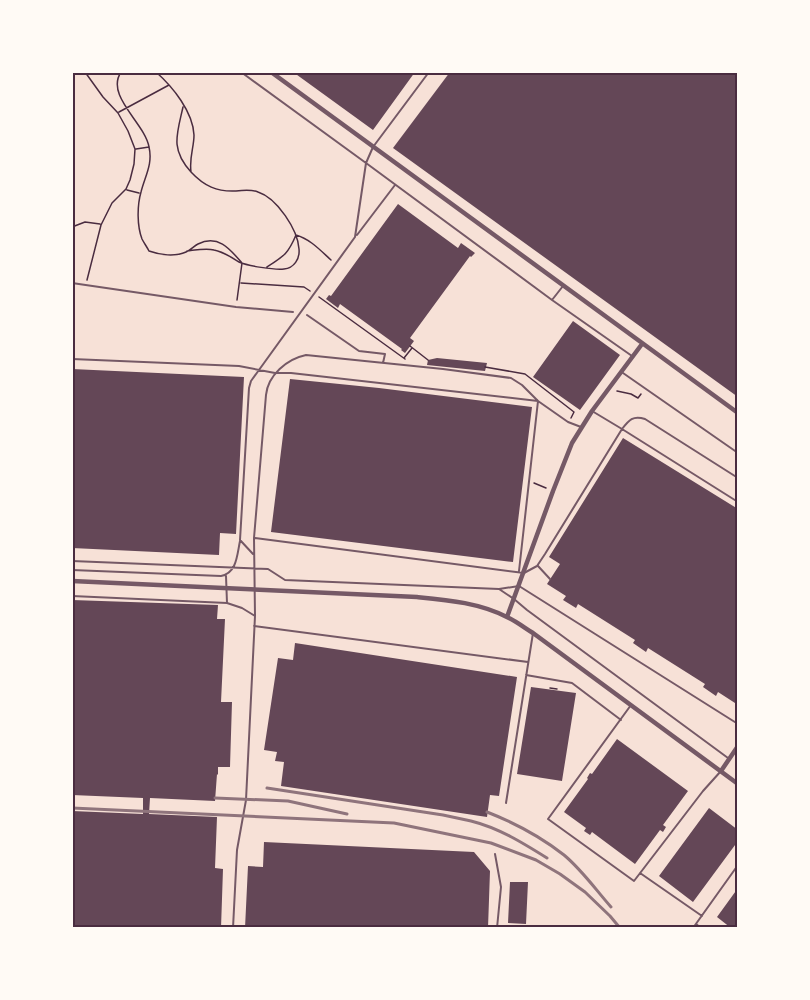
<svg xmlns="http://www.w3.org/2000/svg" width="810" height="1000" viewBox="0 0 810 1000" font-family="'Varela Round',sans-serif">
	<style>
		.building { fill: #644757 }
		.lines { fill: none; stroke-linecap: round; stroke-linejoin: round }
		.path { stroke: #4a2c40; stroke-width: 1.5 }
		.service { stroke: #755966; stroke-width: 2 }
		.minor { stroke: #755966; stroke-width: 4.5 }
		.rail { stroke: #8f747c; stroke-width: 3 }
		.neatline { fill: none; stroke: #4a2c40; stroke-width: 2 }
	</style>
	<rect width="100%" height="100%" fill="#f7e1d7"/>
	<path class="building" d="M293,72H415L373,130Z
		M450,72H738V397L393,148Z
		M398,204L458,248L461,243L475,253L471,257L470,256L410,338L414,341L405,353L401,350L402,349L340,304L338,308L326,299L329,295L331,296Z
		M573,321L620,355L580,410L533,377Z
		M437,358L487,363L485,371L427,365L428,360Z
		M72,369L244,377L236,534L220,533L219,555L72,548Z
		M290,379L379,388L532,407L513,562L271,532Z
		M623,438L738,509V698L735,703L718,692L716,696L703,687L705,684L648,648L646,652L633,643L635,640L578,604L576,608L563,600L566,596L547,584L560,564L549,557Z
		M72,600L218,605L217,619H225L221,702H232L230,767H218V775L217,774L215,801L150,798L149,814L217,817L215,868L223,869L221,928H72V811L143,814V798L72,795Z
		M295,643L517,677L499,796L490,795L487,817L281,786L284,762L275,761L277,752L264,750L278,658L293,660Z
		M531,687L576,693L562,781L517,774Z
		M617,739L688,791L663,825L666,827L663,832L660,830L635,864L592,832L590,835L584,831L586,828L564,812L588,779L587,778L590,773L592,774Z
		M709,808L738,830V841L693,902L659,876Z
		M264,842L474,852L490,871L488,928H245L248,866L263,867Z
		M510,882H528L526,924L508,923Z
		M738,888V928H731L717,917Z"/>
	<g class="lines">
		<path class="path" d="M85,72L103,97L118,113L128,131L135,149L134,164L130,180L126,189L112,203L101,225L87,280
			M121,72C105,96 145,123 149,147C153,164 145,176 141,192C137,206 137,226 142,239C144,243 147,247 149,251C160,255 175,257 186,252C191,250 194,246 198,244C218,234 230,249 242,263L237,300
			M156,72C173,87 193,112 194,135C194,148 189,157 191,172C204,186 217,192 236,191C243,190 251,189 258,192C277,198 298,230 299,249C300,259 294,268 284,269C274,270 248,266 239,262C231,257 224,252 214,250C206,248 196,250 187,251
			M183,107C177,134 170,149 191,172
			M119,112L169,85
			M136,149L149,147
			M127,190L139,193
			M72,227L85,222L100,224
			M267,267C284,256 288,254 296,235C310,239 320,250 331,260
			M241,283L304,287L310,291
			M319,297L405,359
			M410,346L428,360
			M404,358L412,348
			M485,367L525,374L574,412L571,418
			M617,391L631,394L638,398L641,394
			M534,483L546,488
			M550,688L557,689"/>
		<path class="service" d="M241,72L366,163L355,237L251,381L249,388L240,540L253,554
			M429,72L373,147L366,163L552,300L632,356
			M357,235L395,185
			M72,283L236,307L293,312
			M552,300L563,286
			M307,315L359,351L385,354L383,363
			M72,359L239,366L275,373H291L538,401
			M623,373L738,453
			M592,411L622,429C629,420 633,415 645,419L738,478
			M255,538L524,573L537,566L545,554L622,429L738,502
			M72,561L268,569L285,580L499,589L519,586L738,724
			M538,566L550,579
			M72,570L221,576C237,573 237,555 240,541
			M519,571L538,401
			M226,576L227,603
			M499,589L514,599L527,610L728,758
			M72,596L227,603L242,608L255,616
			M254,626L528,662
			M526,675L572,683L621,720
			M631,705L548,819L634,881L703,791L721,771
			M506,803L533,633
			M495,854L501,887L497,928
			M640,873L702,916
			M696,924L701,928
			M233,928L237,850L246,800L255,616L254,538L266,395C268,375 287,359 306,355L443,369L511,378L522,385L538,401L568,422L581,427
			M693,928L738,865"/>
		<path class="minor" d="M271,72L738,413
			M72,581L417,597C448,600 481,603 509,618C517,622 525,628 533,633L738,784
			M507,617L553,491L572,443L592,411L642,344
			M721,771L738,746"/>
		<path class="rail" d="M267,788L443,815C452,817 462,819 471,821C499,828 523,843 547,858
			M215,798L288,801L347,814
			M72,808L394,823L491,843L536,860L560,874L585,892L610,916L620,928
			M487,812C515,823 541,837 564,855C582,870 596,890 611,907"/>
	</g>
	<rect width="810" height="1000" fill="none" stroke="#fffaf5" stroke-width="147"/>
	<rect x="74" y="74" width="662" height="852" class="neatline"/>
</svg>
